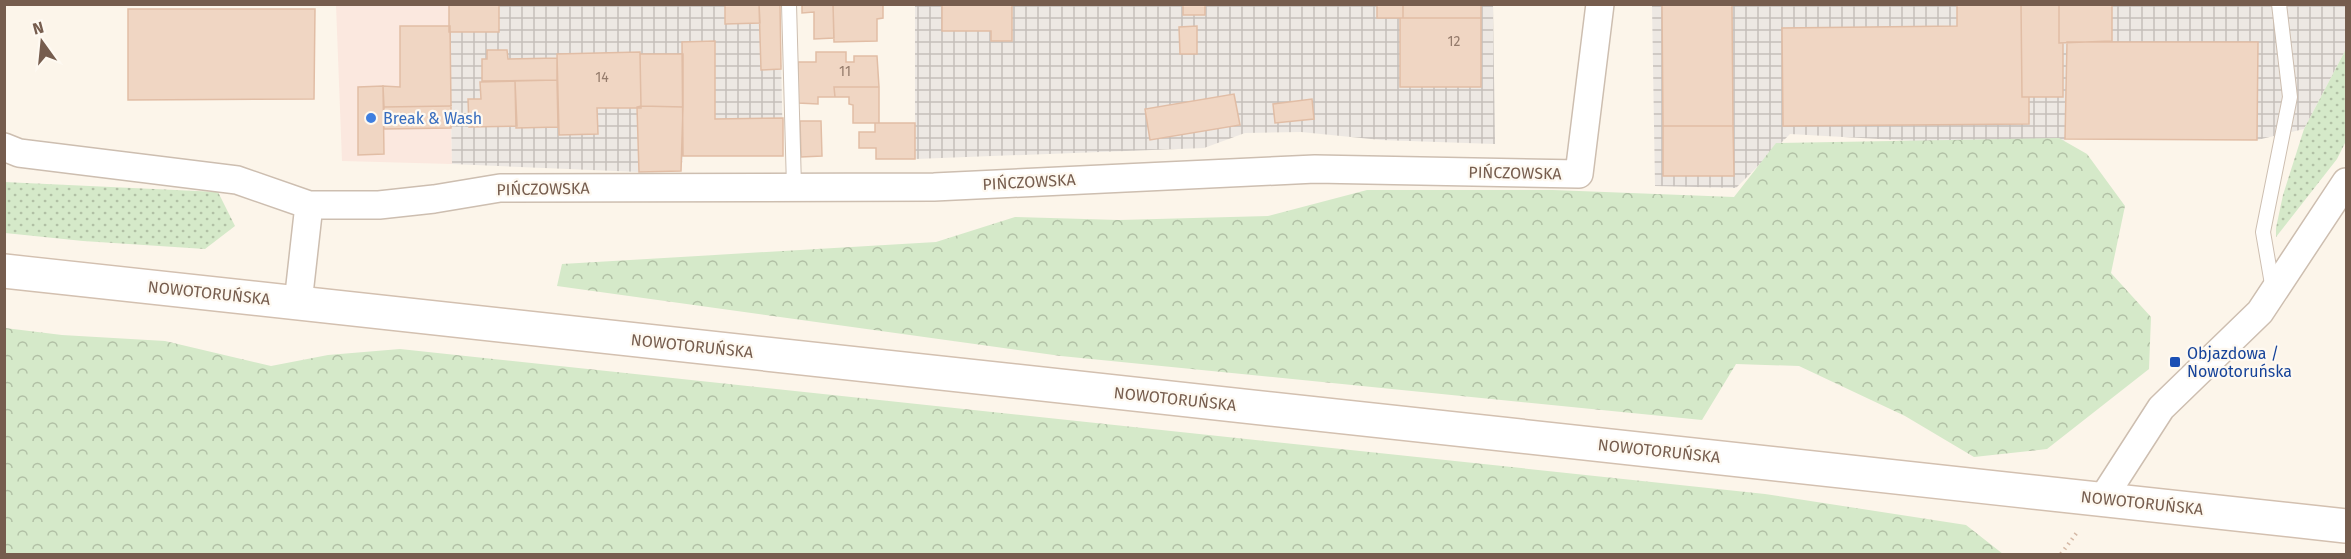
<svg xmlns="http://www.w3.org/2000/svg" width="2351" height="559" viewBox="0 0 2351 559" font-family="'Fira Sans',sans-serif">
	<style>
		.commercial { fill: #fbe8df }
		.industrial { fill: url(#industrial-grid) }
		.grass { fill: url(#grass-dots) }
		.forest { fill: url(#forest-crowns) }
		.building { fill: #f0d6c3; stroke: #e1bda5; stroke-width: 1.5 }
		.lines { fill: none; stroke-linecap: round; stroke-linejoin: round }
		.service-casing { stroke: #cdbeb0; stroke-width: 16 }
		.minor-casing { stroke: #cdbeb0; stroke-width: 30 }
		.secondary-casing { stroke: #d3c0b0; stroke-width: 36 }
		.path { stroke: #d5b9a6; stroke-width: 4; stroke-dasharray: 1.5 4.5; stroke-linecap: butt }
		.service { stroke: #fff; stroke-width: 14 }
		.minor { stroke: #fff; stroke-width: 27 }
		.secondary { stroke: #fff; stroke-width: 33 }
		.shop-dot { fill: #3f7fe0; stroke: #fef9f1; stroke-width: 2 }
		.transit-dot { fill: #1a4fb4; stroke: #fef9f1; stroke-width: 2 }
		.labels { text-anchor: middle; dominant-baseline: central; stroke-width: 4.5; stroke-linejoin: round; paint-order: stroke }
		.number-label { font-size: 14px; fill: #947b6b }
		.shop-label { font-size: 16px; fill: #366cbe; stroke: #fef9f1; text-anchor: start }
		.street-label { font-size: 16px; fill: #765d4e; stroke: #fef9f1 }
		.transit-label { font-size: 16px; fill: #164399; stroke: #fef9f1; text-anchor: start }
	</style>
	<defs>
		<pattern id="industrial-grid" width="8" height="8" patternUnits="userSpaceOnUse" patternTransform="scale(1.5)"><rect width="8" height="8" fill="#ede8e3"/><path d="M0 4h8M4 0v8" fill="none" stroke="#c5bfba"/></pattern>
		<pattern id="grass-dots" width="8" height="8" patternUnits="userSpaceOnUse" patternTransform="scale(1.5)"><rect width="8" height="8" fill="#d5e9c9"/><path d="M2 2h.1M6 6h.1" fill="none" stroke="#b1c0a5" stroke-width="1.8" stroke-linecap="round"/></pattern>
		<pattern id="forest-crowns" width="20" height="18" patternUnits="userSpaceOnUse" patternTransform="scale(1.5)"><rect width="20" height="18" fill="#d5e9c9"/><path d="M2 6a3 3 0 1 1 6 0M12 15a3 3 0 1 1 6 0" fill="none" stroke="#b1c0a5"/></pattern>
	</defs>
	<rect width="100%" height="100%" fill="#fcf5ea"/>
	<path class="commercial" d="M336,5H449L452,164L342,161Z"/>
	<path class="industrial" d="M449,5H780L783,156H683L681,171L639,172L452,164Z
		M915,5H1493L1495,144L1381,140L1301,132L1245,133L1204,148L915,159Z
		M1652,5H2346V49L2304,129L2257,140L2066,139L2055,149L1790,134L1736,188L1655,186Z"/>
	<path class="grass" d="M2346,49V141L2337,159L2276,237V228L2283,195L2304,129Z
		M4,182L218,192L235,226L205,249L83,241L5,233Z"/>
	<path class="forest" d="M2059,138L2087,154L2125,206L2111,273L2151,317L2149,369L2047,449L1974,457L1905,416L1799,366L1736,364L1702,420L1061,356L557,286L562,264L936,242L1015,217L1119,220L1268,216L1367,190H1553L1734,197L1776,143Z
		M5,328L62,335L165,341L271,366L328,355L400,349L1765,494L1966,525L2003,554H5Z"/>
	<path class="building" d="M449,4H499V32H449Z
		M725,4H759L760,23L725,24Z
		M759,4H780L781,69L761,70Z
		M802,4H833L834,38L814,39V12L802,13Z
		M833,4H883V18L877,19V41L834,42Z
		M942,4H1012V41H991V31H942Z
		M1183,4H1205V15H1183Z
		M1377,4H1403V18H1377Z
		M1403,4H1481V18H1403Z
		M1662,4H1732L1733,126H1663Z
		M1957,4H2021L2022,97H2029V124L1783,126L1782,28L1957,26Z
		M2021,4H2059V43H2063V97H2022Z
		M2059,4H2112V41L2059,43Z
		M128,9H315L314,99L128,100Z
		M1400,18H1481V87H1400Z
		M400,26H450L451,106L384,107L383,86L400,87Z
		M1197,26V54H1180L1179,27Z
		M715,41V119L783,118V156H683L682,42Z
		M2067,42H2258L2257,140L2065,139Z
		M487,50H507L508,59L557,58V80L482,81V59H487Z
		M640,52L641,108H597L598,134L559,135L557,54Z
		M816,52H846V62H854V56H877L879,87H834L835,97H818V104L798,103V62H816Z
		M640,54H683V107L641,106Z
		M557,80L558,127L516,128L515,81Z
		M515,81L517,126L469,127L468,99H481L480,82Z
		M383,86L384,154L358,155V87Z
		M834,87H879V123H853V105L849,104V97H835Z
		M1234,94L1240,125L1150,140L1145,109Z
		M1312,99L1314,119L1275,123L1273,104Z
		M451,106V128L384,129V107Z
		M641,106L683,107L681,171L639,172L637,107Z
		M800,121H821L822,156L801,157Z
		M875,123H915V159H876V148H859V132H875Z
		M1663,126H1733L1734,176H1663Z"/>
	<g class="lines">
		<g class="service-casing">
			<path id="service" d="M789,4L794,187
				M2273,290L2263,232L2290,97L2279,4"/>
		</g>
		<g class="minor-casing">
			<path id="minor" d="M4,147L19,153L237,180L309,205H379L434,199L500,188L934,187L1315,169L1579,174L1600,4
				M298,303L309,205
				M2103,498L2161,408L2260,312L2346,182"/>
		</g>
		<g class="secondary-casing">
			<path id="secondary" d="M4,271L2346,526"/>
		</g>
		<path class="path" d="M2061,554L2078,531"/>
		<use href="#service" class="service"/>
		<use href="#minor" class="minor"/>
		<use href="#secondary" class="secondary"/>
	</g>
	<circle class="shop-dot" cx="371" cy="118" r="6"/>
	<rect class="transit-dot" x="2169" y="356" width="12" height="12" rx="3"/>
	<g class="labels">
		<g class="number-label">
			<text x="1454" y="41">12</text>
			<text x="845" y="71">11</text>
			<text x="602" y="77">14</text>
		</g>
		<g class="shop-label">
			<text x="383" y="118">Break &amp; Wash</text>
		</g>
		<g class="street-label">
			<text transform="translate(1515 173) rotate(1)">PIŃCZOWSKA</text>
			<text transform="translate(1029 182) rotate(-3)">PIŃCZOWSKA</text>
			<text transform="translate(543 189) rotate(-1)">PIŃCZOWSKA</text>
			<text transform="translate(209 293) rotate(6)">NOWOTORUŃSKA</text>
			<text transform="translate(692 346) rotate(6)">NOWOTORUŃSKA</text>
			<text transform="translate(1175 399) rotate(6)">NOWOTORUŃSKA</text>
			<text transform="translate(1659 451) rotate(6)">NOWOTORUŃSKA</text>
			<text transform="translate(2142 503) rotate(6)">NOWOTORUŃSKA</text>
		</g>
		<g class="transit-label">
			<text x="2187" y="353">Objazdowa /<tspan x="2187" dy="18">Nowotoruńska</tspan></text>
		</g>
	</g>
	<rect width="2351" height="559" fill="none" stroke="#765d4e" stroke-width="12"/>
	<g transform="translate(42 42) rotate(345)" stroke="#fef9f1" stroke-width="4.5" paint-order="stroke">
	<path d="M0-4.5L10 22L0 15L-10 22Z" fill="#765d4e"/>
	<text y="-9" font-size="16" font-weight="bold" text-anchor="middle" fill="#765d4e">N</text>
	</g>
</svg>
